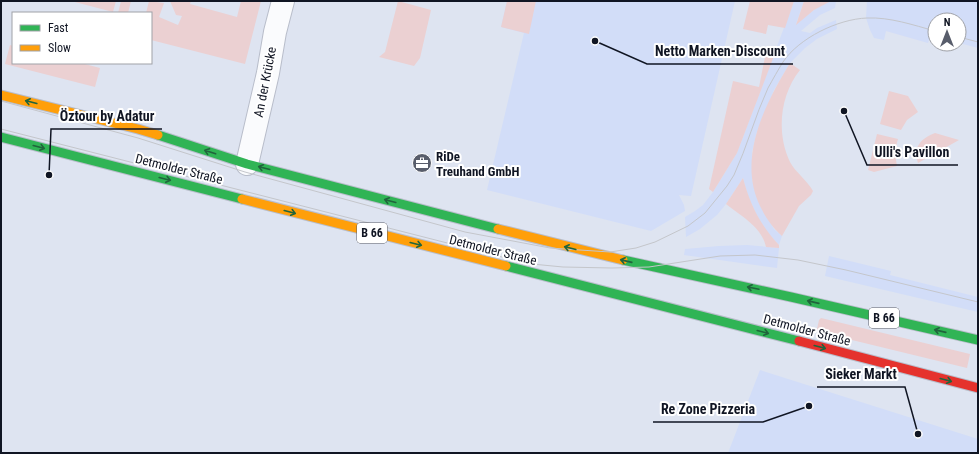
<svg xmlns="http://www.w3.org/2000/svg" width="979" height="454" viewBox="0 0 979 454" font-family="'Roboto Condensed',sans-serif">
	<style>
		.built { fill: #d2ddf8 }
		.green { fill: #ebd0d2 }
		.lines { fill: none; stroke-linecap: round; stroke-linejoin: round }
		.street-casing { stroke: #b8bdca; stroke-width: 24 }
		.fast-casing { stroke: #b8bdca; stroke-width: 11 }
		.slow-casing { stroke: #b8bdca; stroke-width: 11 }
		.jam-casing { stroke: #b8bdca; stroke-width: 11 }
		.street { stroke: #fafbfd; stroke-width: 22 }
		.fast { stroke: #30b455; stroke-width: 9 }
		.slow { stroke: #ff9f0a; stroke-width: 9 }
		.jam { stroke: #e5322d; stroke-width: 9 }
		.tram { stroke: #c4c6cb; stroke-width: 1 }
		.oneway { stroke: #20643c }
		.labels { text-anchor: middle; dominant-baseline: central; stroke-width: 4; stroke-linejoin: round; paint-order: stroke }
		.shield { fill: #fff; stroke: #585b65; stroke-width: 1 }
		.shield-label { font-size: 12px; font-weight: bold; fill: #101523 }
		.street-label { font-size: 13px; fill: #101523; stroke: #fff }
		.poi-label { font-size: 13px; font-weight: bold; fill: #101523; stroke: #fff; text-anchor: start }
		.leader { fill: none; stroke: #101523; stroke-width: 1.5 }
		.callout-dot { fill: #101523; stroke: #fff; stroke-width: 1.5 }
		.callout-label { font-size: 14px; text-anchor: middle; font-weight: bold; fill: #101523; stroke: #fff; stroke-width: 4; stroke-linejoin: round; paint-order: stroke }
	</style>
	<rect width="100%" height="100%" fill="#dee4f1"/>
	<path class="built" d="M507,1H735L691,196L679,195L684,205L685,211L651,231L487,190L524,33L501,27Z
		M794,1H804L796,24L814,10L823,4L831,1H836L835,8L820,15L801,31L810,33L817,28L836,20L837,29L817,39L805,48L790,63L774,90L757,132L752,152V179L759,203L774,229L782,236L779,245L768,233L759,220L748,196L743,178L726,204L717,215L700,229L686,237L685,217L695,211L703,205L713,192L737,153Z
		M867,1H978V48L959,43V20H935V37L930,36L928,43L886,31L884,40L874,38L870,30L866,18Z
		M747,245L779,248L777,268L684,255L685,249L719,246Z
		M829,256L891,271L890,275L978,297V312L825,276Z
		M760,370L978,439V453H728Z"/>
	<path class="green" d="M71,1H116L113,12Z
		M121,1H131L128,13H118Z
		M149,1L164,3L159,17L178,25L182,16L176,15L170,1H191L190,4L237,17L241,1H261L245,64L151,40V13H146Z
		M398,1L431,10L420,58L414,66L379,57L385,52Z
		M507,1H536L529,34L501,27Z
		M750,1H794L785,28L768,25L766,34L743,29Z
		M804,1H831L814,10L796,25Z
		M10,45L13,46V63H81L100,68L95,87L5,64Z
		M767,47L777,48L737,153L713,192L709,189L733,81L759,87Z
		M790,63L800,70C780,95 776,133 790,162C796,173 807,180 813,191L811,195L799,206L782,236C772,227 766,218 760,206C737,158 765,104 790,63Z
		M889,91L908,96L918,112L907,120L901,130L880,124Z
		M935,133L959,140L918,163C913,147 920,139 935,133Z
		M877,134L898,139C895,148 895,157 897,166L874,172L868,170Z
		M743,178C750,204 760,225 779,245V248L766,247C762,227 741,216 726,204Z
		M821,318L970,354L967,368L819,332L817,329L819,320Z"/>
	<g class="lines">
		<g class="street-casing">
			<path id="street" d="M247,164L268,73L275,32L283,1"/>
		</g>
		<g class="fast-casing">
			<path id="fast" d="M158,135L247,164L498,229
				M1,137L242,199
				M623,260L791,297L978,340
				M506,266L799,341"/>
		</g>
		<g class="slow-casing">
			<path id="slow" d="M1,95L138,129L158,135
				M242,199L506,266
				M498,229L623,260"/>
		</g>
		<g class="jam-casing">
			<path id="jam" d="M799,341L978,388"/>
		</g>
		<use href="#street" class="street"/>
		<use href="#fast" class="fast"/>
		<use href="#slow" class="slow"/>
		<use href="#jam" class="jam"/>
		<path class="tram" d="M959,37L978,42
			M1,101L138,138L245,172L465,232L550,248L610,252L636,248L655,242L688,226L705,213L727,186L734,175C747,147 755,116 768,88C773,79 778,70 783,62C799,38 838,19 867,18C890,17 913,25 935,31
			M1,129L506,258L532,264L563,267L612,268L649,267L720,256L755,255L798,260L846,270L978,302"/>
	</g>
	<defs><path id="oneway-shaft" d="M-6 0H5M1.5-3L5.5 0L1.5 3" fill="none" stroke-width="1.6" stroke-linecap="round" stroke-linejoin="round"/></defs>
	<g class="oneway">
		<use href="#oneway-shaft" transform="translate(31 102) rotate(-166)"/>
		<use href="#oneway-shaft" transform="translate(39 147) rotate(15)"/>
		<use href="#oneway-shaft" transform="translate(210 152) rotate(-162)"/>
		<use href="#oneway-shaft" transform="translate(264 168) rotate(-165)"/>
		<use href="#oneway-shaft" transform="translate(165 179) rotate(14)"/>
		<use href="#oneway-shaft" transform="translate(390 201) rotate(-165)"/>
		<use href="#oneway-shaft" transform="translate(290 212) rotate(15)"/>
		<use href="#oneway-shaft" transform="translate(416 244) rotate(14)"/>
		<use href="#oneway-shaft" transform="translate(570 248) rotate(-166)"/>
		<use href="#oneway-shaft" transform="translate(626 261) rotate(-167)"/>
		<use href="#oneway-shaft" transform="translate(753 288) rotate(-168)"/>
		<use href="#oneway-shaft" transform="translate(813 302) rotate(-167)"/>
		<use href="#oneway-shaft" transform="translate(940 331) rotate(-167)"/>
		<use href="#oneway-shaft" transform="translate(763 332) rotate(15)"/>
		<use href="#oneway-shaft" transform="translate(820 347) rotate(15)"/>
		<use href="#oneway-shaft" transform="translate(946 380) rotate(15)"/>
	</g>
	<defs>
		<g id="office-disc" transform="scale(1)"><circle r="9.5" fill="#585d6b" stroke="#fff"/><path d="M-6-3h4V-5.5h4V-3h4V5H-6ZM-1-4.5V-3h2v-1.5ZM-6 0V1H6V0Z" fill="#fff"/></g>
	</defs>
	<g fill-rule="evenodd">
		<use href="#office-disc" x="422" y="163"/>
	</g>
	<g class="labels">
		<g class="shield">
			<rect x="357" y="223" width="30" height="20" rx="3"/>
			<rect x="869" y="308" width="30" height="20" rx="3"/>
		</g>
		<g class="shield-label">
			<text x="372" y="233">B 66</text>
			<text x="884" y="318">B 66</text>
		</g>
		<g class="street-label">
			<text transform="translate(265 82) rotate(-79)">An der Krücke</text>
			<text transform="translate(179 169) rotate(14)">Detmolder Straße</text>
			<text transform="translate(493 250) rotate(14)">Detmolder Straße</text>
			<text transform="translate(807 330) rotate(15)">Detmolder Straße</text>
		</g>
		<g class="poi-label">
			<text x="436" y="156">RiDe<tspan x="436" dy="15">Treuhand GmbH</tspan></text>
		</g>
	</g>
	<path class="leader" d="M595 41L647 64H793M49 175L51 129H162M844 111L867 165H958M918 434L905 387H817M809 406L763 422H653"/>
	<g class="callout-dot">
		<circle cx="595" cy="41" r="4"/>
		<circle cx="49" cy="175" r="4"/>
		<circle cx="844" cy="111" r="4"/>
		<circle cx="918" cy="434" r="4"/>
		<circle cx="809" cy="406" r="4"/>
	</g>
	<g class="callout-label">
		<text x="720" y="56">Netto Marken-Discount</text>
		<text x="107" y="121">Öztour by Adatur</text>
		<text x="912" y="157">Ulli's Pavillon</text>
		<text x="861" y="379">Sieker Markt</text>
		<text x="708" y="414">Re Zone Pizzeria</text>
	</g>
	<rect width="979" height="454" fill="none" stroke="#101523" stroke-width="4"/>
	<rect x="12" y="12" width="140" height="52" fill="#ffffff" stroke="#9fa1a7"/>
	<rect x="20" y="25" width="20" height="6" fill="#30b455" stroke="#9fa1a7"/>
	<text x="48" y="32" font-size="12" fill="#101523">Fast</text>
	<rect x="20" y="45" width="20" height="6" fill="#ff9f0a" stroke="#9fa1a7"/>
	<text x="48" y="52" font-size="12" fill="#101523">Slow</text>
	<g transform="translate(947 32)"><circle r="19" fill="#ffffff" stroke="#9fa1a7"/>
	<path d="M0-3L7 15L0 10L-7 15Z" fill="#585d6b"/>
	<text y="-6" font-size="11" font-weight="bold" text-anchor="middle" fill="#101523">N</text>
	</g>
</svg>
